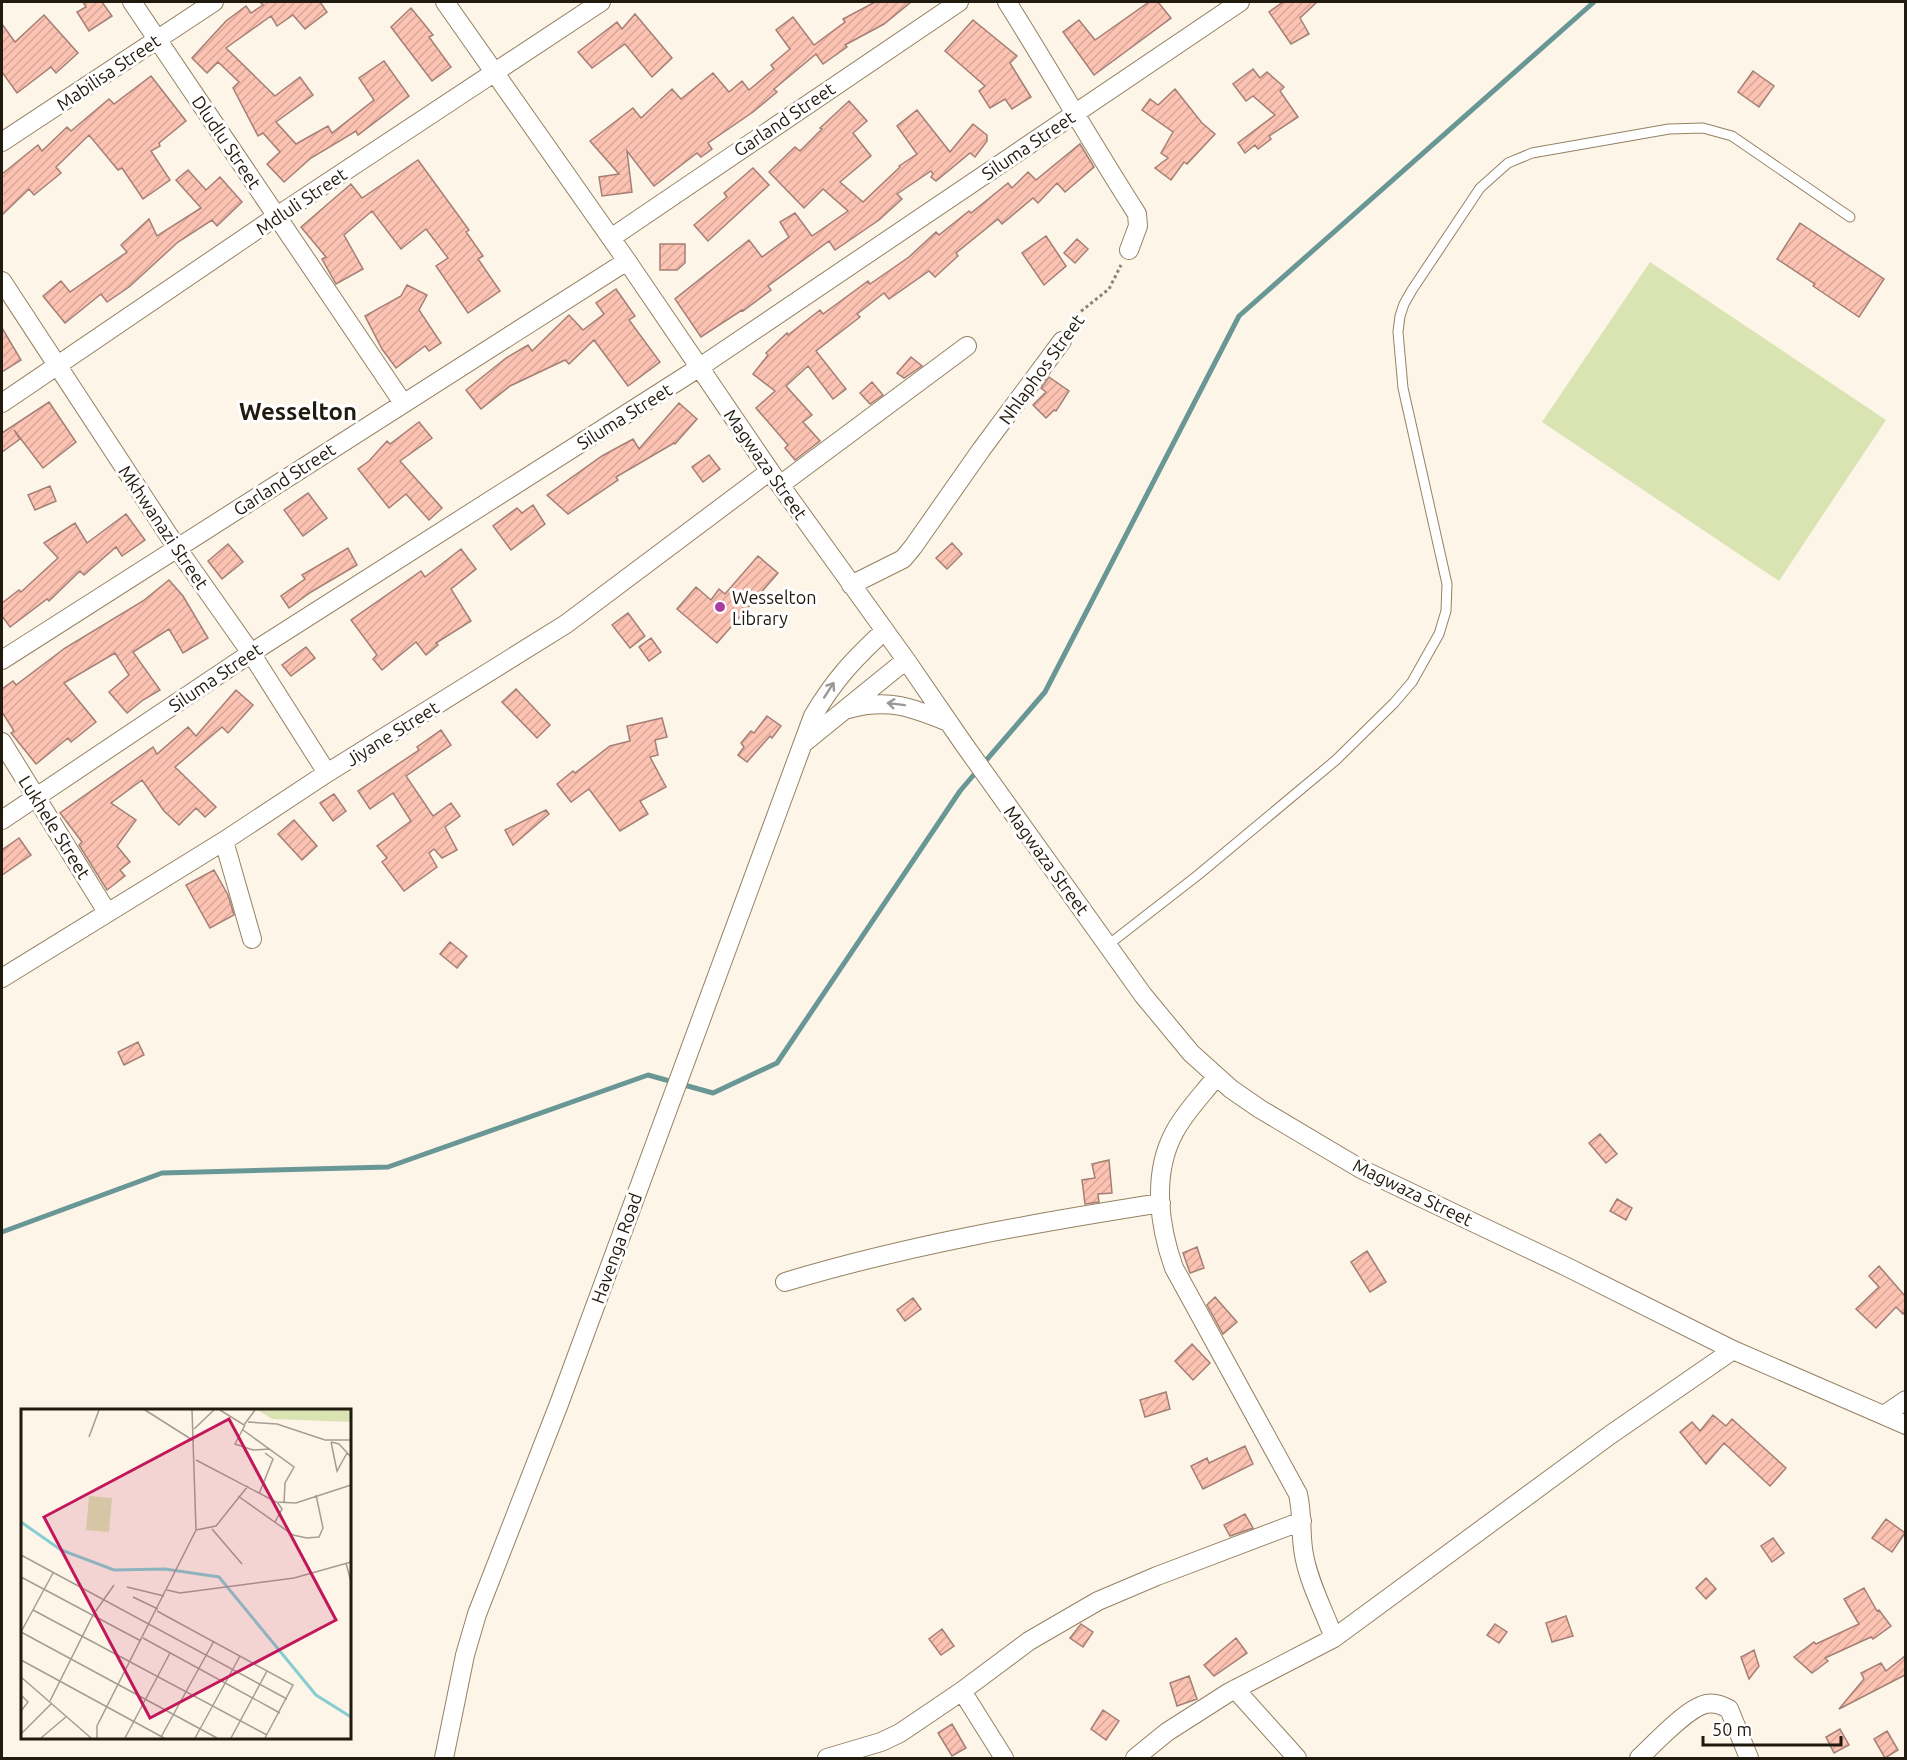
<svg xmlns="http://www.w3.org/2000/svg" width="1907" height="1760" viewBox="0 0 1907 1760" font-family="Ubuntu,sans-serif">
	<style>
		.grass { fill: #dae4b3 }
		.lines { fill: none; stroke-linecap: round; stroke-linejoin: round }
		.stream { stroke: #689796; stroke-width: 5 }
		.building { fill: url(#building-hatch); stroke: #a57f75; stroke-width: 1.5 }
		.service-casing { stroke: #958263; stroke-width: 11 }
		.minor-casing { stroke: #958263; stroke-width: 20 }
		.path { stroke: #888175; stroke-width: 3; stroke-dasharray: 3 3; stroke-linecap: butt }
		.service { stroke: #fff; stroke-width: 9 }
		.minor { stroke: #fff; stroke-width: 18 }
		.oneway { stroke: #9b9893 }
		.poi-dot { fill: #a73d9f; stroke: #fff; stroke-width: 2 }
		.labels { text-anchor: middle; dominant-baseline: central; stroke-width: 6; stroke-linejoin: round; paint-order: stroke }
		.street-label { font-size: 18px; fill: #211a0e; stroke: #fff }
		.poi-label { font-size: 18px; fill: #211a0e; stroke: #fff; text-anchor: start }
		.district-label { font-size: 24px; font-weight: bold; fill: #211a0e; stroke: #fff }
		.inset-river { fill: none; stroke: #87cdd1; stroke-width: 3 }
		.inset-road { fill: none; stroke: #a59d91; stroke-width: 1.5 }
		.view { fill: #c2185b; fill-opacity: 0.15; stroke: #c2185b; stroke-width: 3 }
		.inset-edge { fill: none; stroke: #211a0e; stroke-width: 3 }
	</style>
	<defs>
		<pattern id="building-hatch" width="6" height="6" patternUnits="userSpaceOnUse" patternTransform="scale(1.5)"><rect width="6" height="6" fill="#fcc3b3"/><path d="M-1 1l2-2M0 6l6-6M5 7l2-2" fill="none" stroke="#d8a799"/></pattern>
	</defs>
	<rect width="100%" height="100%" fill="#fdf5e8"/>
	<path class="grass" d="M1650,262L1886,420L1779,581L1542,422Z"/>
	<g class="lines">
		<path class="stream" d="M983,764L1045,692L1239,316L1594,2
			M2,1232L162,1173L388,1167L648,1075L713,1093L777,1063L960,791L977,771"/>
	</g>
	<path class="building" d="M83,2H102L112,16L89,31L77,12L86,7Z
		M260,2H320L327,12L305,29L293,15L277,26L271,16L226,48L275,96L300,77L313,95L276,122L296,144L328,126L332,133L374,100L359,78L384,61L409,96L358,135L356,131L311,158L284,182L267,164L280,152L263,133L258,136L233,88L239,82L218,62L207,73L192,58L226,21L246,6L251,13L263,5Z
		M875,2H911L884,24L845,45L847,47L823,64L816,54L774,89L777,92L753,112L708,143L712,149L701,157L697,153L654,186L627,151L632,192L602,196L599,177L619,174L590,141L633,108L641,118L672,89L681,99L713,73L729,92L742,81L749,90L774,69L771,65L790,49L776,30L793,17L814,45L845,22L843,19Z
		M1149,2H1158L1171,18L1094,75L1063,32L1079,20L1095,40Z
		M1283,2H1317L1300,18L1309,34L1291,44L1269,12Z
		M411,8L433,35L429,37L451,67L432,81L391,27Z
		M635,14L672,58L652,77L625,44L592,68L578,52L617,22L622,29Z
		M44,15L78,53L56,73L51,67L17,93L2,72V24L15,42Z
		M973,20L1017,56L1010,63L1031,97L1012,109L1005,99L990,108L979,91L985,86L945,51Z
		M1253,69L1260,78L1267,72L1284,87L1280,91L1298,117L1269,136L1271,139L1258,149L1255,145L1245,153L1238,143L1275,115L1253,96L1246,101L1233,84Z
		M1753,71L1774,86L1759,107L1738,92Z
		M151,76L186,121L159,143L160,146L151,151L170,180L143,199L122,168L118,170L89,135L56,167L61,173L34,195L29,189L2,215V174L38,145L42,151L67,127L71,131L109,99L114,104Z
		M1175,89L1202,123L1215,134L1187,164L1184,162L1171,180L1155,168L1168,158L1161,153L1173,132L1142,110L1150,99L1158,105Z
		M849,101L867,121L853,133L871,156L840,182L863,202L900,167L899,166L917,154L897,126L917,110L950,152L973,124L987,135V141L975,157L970,153L936,181L931,177L933,174L931,171L897,194L902,199L879,220L835,250L829,241L768,286L771,290L743,311L742,310L701,337L675,299L749,240L762,257L789,237L780,222L795,213L812,236L848,211L823,189L804,208L769,172L795,147L800,151L822,129L820,128Z
		M1080,144L1094,167L1065,192L1057,183L1038,203L1033,198L1002,224L998,219L956,253L958,256L935,277L929,271L889,299L884,293L857,314L860,317L816,351L846,389L833,399L808,366L786,386L812,415L803,422L820,441L795,460L785,448L788,445L756,408L775,391L753,374L768,355L766,353L787,333L788,335L820,310L823,314L868,281L870,284L909,257L936,232L939,235L969,211L971,213L1008,183L1012,188L1028,172L1036,180Z
		M418,160L469,230L466,232L483,256L478,259L500,291L468,313L436,266L448,258L426,229L401,249L372,211L344,235L363,269L336,284L322,259L326,257L301,227L351,184L362,198Z
		M753,168L769,185L708,241L694,225L727,197L724,193Z
		M188,170L206,190L220,177L242,202L217,226L212,220L178,242L129,287L107,302L101,294L65,323L43,296L61,281L70,292L127,252L121,245L149,219L157,236L201,208L176,180Z
		M1800,223L1884,279L1859,317L1813,286L1815,284L1777,259Z
		M1046,236L1066,266L1044,285L1022,253Z
		M1077,239L1088,249L1075,263L1064,253Z
		M660,244H685V263L677,270H660Z
		M407,285L427,295L419,310L441,343L429,351L425,346L396,368L382,349L365,316L401,296Z
		M616,289L635,316L629,320L660,362L628,386L594,340L569,364L565,360L510,386L481,409L466,390L506,358L528,345L532,351L569,315L583,330L604,314L596,303Z
		M2,328L21,360L2,372Z
		M911,357L922,366L904,378L897,373Z
		M1049,377L1069,391L1056,411L1054,410L1046,418L1033,405L1046,392L1041,388Z
		M872,382L883,395L870,404L860,393Z
		M49,402L76,442L43,468L14,430L20,439L2,452V433Z
		M679,403L697,419L675,444L674,443L616,477L618,480L568,514L547,495L602,456L633,439L639,449Z
		M419,422L432,438L400,461L442,508L429,520L406,494L389,508L358,469L369,461L387,441L390,444Z
		M709,455L720,469L703,482L692,467Z
		M50,486L56,501L35,510L28,495Z
		M308,493L327,518L303,536L284,510Z
		M533,505L545,524L511,550L493,526L517,508L522,513Z
		M126,514L145,540L122,556L116,547L84,575L80,571L49,601L47,599L10,627L2,616V603L19,590L21,592L58,558L44,543L75,523L87,543Z
		M952,543L962,554L947,569L936,558Z
		M228,544L243,562L222,579L208,561Z
		M348,548L357,565L311,592L289,608L281,596L305,579L302,575Z
		M461,549L476,569L451,589L471,621L436,643L438,645L426,655L416,642L382,670L373,659L377,655L351,620L421,571L425,577Z
		M758,556L778,573L717,643L677,609L696,587L711,600L719,589L725,594Z
		M169,580L183,596L208,638L183,653L169,629L133,652L160,690L143,700L127,713L109,692L129,675L115,653L64,683L96,722L71,742L68,738L36,764L11,733L14,731L2,712V689L13,681L16,685L65,648L143,601Z
		M628,613L645,636L630,648L612,625Z
		M651,638L661,652L649,661L639,647Z
		M306,647L315,658L291,676L282,665Z
		M516,689L550,725L537,738L502,702Z
		M236,690L253,705L228,733L222,727L175,767L216,807L205,817L196,808L179,825L164,811L142,780L111,803L136,820L117,846L130,862L120,870L125,876L107,890L79,845L82,842L60,813L153,747L157,754L188,727L196,736Z
		M767,716L781,726L772,738L770,736L747,762L738,755L744,747L741,743L751,731L754,733Z
		M662,718L667,737L655,740L658,755L650,757L666,787L640,801L648,814L620,831L589,789L571,802L557,784L573,771L575,773L610,746L630,741L627,726Z
		M441,730L451,745L406,776L433,816L451,803L460,816L445,827L457,850L442,858L434,849L429,853L437,867L404,891L382,862L387,858L377,846L411,821L393,793L370,809L358,791L419,750L417,747Z
		M334,794L346,811L333,821L320,803Z
		M546,810L549,814L513,845L505,830Z
		M294,820L317,846L302,860L278,834Z
		M19,838L31,855L2,875V850Z
		M214,870L228,895L234,915L210,928L186,885Z
		M450,942L467,956L457,968L440,954Z
		M138,1042L144,1055L124,1065L118,1052Z
		M1600,1134L1617,1154L1606,1163L1589,1143Z
		M1109,1160L1112,1193L1098,1194L1099,1202L1085,1204L1082,1180L1095,1178L1092,1164Z
		M1617,1199L1632,1208L1626,1220L1610,1211Z
		M1197,1247L1204,1268L1190,1273L1183,1253Z
		M1367,1251L1386,1282L1370,1292L1351,1262Z
		M1879,1266L1905,1296V1311L1903,1314L1896,1307L1876,1328L1856,1309L1879,1287L1869,1276Z
		M1215,1297L1237,1322L1223,1334L1207,1305Z
		M913,1298L921,1309L905,1321L897,1310Z
		M1192,1344L1210,1363L1193,1380L1175,1361Z
		M1166,1392L1170,1409L1145,1417L1140,1400Z
		M1713,1415L1726,1426L1732,1419L1786,1468L1770,1486L1724,1443L1706,1464L1680,1432L1692,1422L1700,1431Z
		M1245,1446L1253,1464L1203,1489L1191,1466L1207,1458L1209,1463Z
		M1245,1514L1253,1528L1230,1536L1224,1525Z
		M1886,1519L1905,1533L1892,1552L1872,1538Z
		M1773,1538L1784,1553L1772,1562L1761,1546Z
		M1706,1578L1716,1589L1706,1599L1696,1588Z
		M1864,1588L1877,1611L1879,1610L1891,1626L1873,1639L1871,1637L1825,1658L1828,1661L1812,1673L1794,1657L1814,1642L1816,1644L1859,1624L1844,1599Z
		M1566,1616L1573,1636L1552,1642L1546,1623Z
		M1081,1624L1093,1632L1083,1647L1070,1638Z
		M1495,1624L1507,1632L1499,1643L1487,1635Z
		M942,1629L954,1646L941,1655L929,1639Z
		M1236,1638L1247,1653L1214,1676L1204,1665Z
		M1754,1650L1759,1666L1749,1679L1741,1657Z
		M1905,1656V1675L1839,1709L1864,1679L1861,1673L1881,1663L1886,1671Z
		M1189,1676L1197,1699L1177,1706L1170,1683Z
		M1103,1710L1119,1721L1106,1740L1091,1729Z
		M952,1724L966,1748L952,1756L938,1733Z
		M1840,1729L1849,1745L1834,1753L1826,1737Z
		M1887,1731L1898,1750L1885,1758L1874,1739Z"/>
	<g class="lines">
		<g class="service-casing">
			<path id="service" d="M1108,945L1198,875L1336,760L1394,703L1412,682L1439,634L1446,611L1447,584L1403,388L1398,332L1400,316L1404,304L1412,290L1480,188L1508,163L1532,153L1669,129L1703,128L1732,136L1850,217"/>
		</g>
		<g class="minor-casing">
			<path id="minor" d="M132,2L403,403
				M445,2L627,261L770,471L906,660L963,743L1143,995L1191,1053L1231,1089L1260,1109L1361,1169L1567,1267L1733,1350L1906,1425
				M1007,2C1051,72 1092,144 1137,214L1138,226L1129,250
				M2,142L214,2
				M611,238L959,2
				M2,281L177,548L251,653L327,773
				M2,403L277,216L601,2
				M780,485L967,346
				M851,585L903,559L913,547L981,450L1062,341
				M2,660L627,261
				M848,709C888,698 911,707 948,722
				M2,742L107,912
				M805,742L906,660
				M2,820L251,653L700,367L1240,2
				M224,841L252,939
				M2,978L224,841L327,773L566,624L770,471
				M1216,1077C1202,1095 1184,1113 1174,1133C1152,1174 1159,1226 1174,1268L1298,1494C1303,1515 1300,1535 1304,1555C1309,1583 1324,1611 1334,1638
				M785,1282C908,1245 1034,1223 1161,1203
				M1884,1415L1906,1400
				M1235,1689L1297,1758
				M962,1691L1004,1758
				M444,1758L465,1655L477,1614L559,1404L813,716C835,679 853,660 884,631
				M827,1758L881,1742L900,1733L962,1691L1029,1641L1098,1601L1157,1576L1302,1521
				M1135,1758L1167,1732L1228,1693L1334,1638L1610,1435L1733,1350
				M1639,1758C1654,1744 1687,1708 1706,1704C1714,1702 1722,1705 1729,1709L1749,1758"/>
		</g>
		<path class="path" d="M1070,325L1075,316L1109,289L1121,265"/>
		<use href="#service" class="service"/>
		<use href="#minor" class="minor"/>
	</g>
	<defs><path id="oneway-shaft" d="M-6 0H5M1.5-3L5.5 0L1.5 3" fill="none" stroke-width="1.6" stroke-linecap="round" stroke-linejoin="round" transform="scale(1.5)"/></defs>
	<g class="oneway">
		<use href="#oneway-shaft" transform="translate(829 690) rotate(-57)"/>
		<use href="#oneway-shaft" transform="translate(896 704) rotate(-173)"/>
	</g>
	<circle class="poi-dot" cx="720" cy="607" r="6"/>
	<g class="labels">
		<g class="street-label">
			<text transform="translate(108 72) rotate(-34)">Mabilisa Street</text>
			<text transform="translate(784 119) rotate(-34)">Garland Street</text>
			<text transform="translate(227 142) rotate(56)">Dludlu Street</text>
			<text transform="translate(1028 145) rotate(-34)">Siluma Street</text>
			<text transform="translate(301 201) rotate(-34)">Mdluli Street</text>
			<text transform="translate(1041 369) rotate(-54)">Nhlaphos Street</text>
			<text transform="translate(624 416) rotate(-32)">Siluma Street</text>
			<text transform="translate(766 464) rotate(55)">Magwaza Street</text>
			<text transform="translate(284 479) rotate(-33)">Garland Street</text>
			<text transform="translate(164 527) rotate(56)">Mkhwanazi Street</text>
			<text transform="translate(215 677) rotate(-34)">Siluma Street</text>
			<text transform="translate(392 733) rotate(-32)">Jiyane Street</text>
			<text transform="translate(55 827) rotate(58)">Lukhele Street</text>
			<text transform="translate(1047 860) rotate(54)">Magwaza Street</text>
			<text transform="translate(1413 1192) rotate(26)">Magwaza Street</text>
			<text transform="translate(616 1248) rotate(-70)">Havenga Road</text>
		</g>
		<g class="poi-label">
			<text x="732" y="597">Wesselton<tspan x="732" dy="21">Library</tspan></text>
		</g>
		<g class="district-label">
			<text x="298" y="411">Wesselton</text>
		</g>
	</g>
	<g transform="translate(21 1409)">
		<rect width="330" height="330" fill="#fdf5e8"/>
		<path d="M68,87L91,89L88,123L65,121Z" fill="#dae4b3"/>
		<path d="M237,1H330V13L251,10Z" fill="#dae4b3"/>
		<path class="inset-river" d="M0,113L40,141L93,161L144,160L198,168L295,286L330,308"/>
		<path class="inset-road" d="M124,1L173,32M199,1L223,16L234,1M227,13L256,15L304,31H330M224,16L214,35L232,41L249,40M173,20L193,1M222,21L273,58L264,74L263,94M68,28L78,1M310,33L316,62L326,44M310,33L318,35L330,48M175,51L255,93L275,94L330,76M238,85L252,50L244,44M217,87L272,126L286,129L298,128L302,119L295,86M254,113L261,100L256,93M191,120L221,155M175,121L195,117L227,77M0,146L266,290M325,154L330,173M0,168L120,232M106,178L143,187M146,181L159,184L273,169L330,153M112,188L137,200M12,201L246,326M136,202L272,276L244,329M0,223L196,329M0,223L32,164M122,229L259,304M0,251L143,329M0,268L70,329M0,286L7,293L0,302M29,292L72,206L93,176M0,325L31,294M140,328L193,232M20,329L46,307M76,329V317L175,121L171,1M104,329L149,244M174,329L219,247M210,329L246,262"/>
		<path class="view" d="M208,10L315,211L129,309L23,108Z"/>
		<rect width="330" height="330" class="inset-edge"/>
	</g>
	<rect width="1907" height="1760" fill="none" stroke="#211a0e" stroke-width="6"/>
	<path d="M1703 1736v9h138v-9" fill="none" stroke="#211a0e" stroke-width="3"/>
	<text x="1712" y="1736" font-size="18" fill="#211a0e" stroke="#ffffff" stroke-width="4.5" paint-order="stroke">50 m</text>
</svg>
